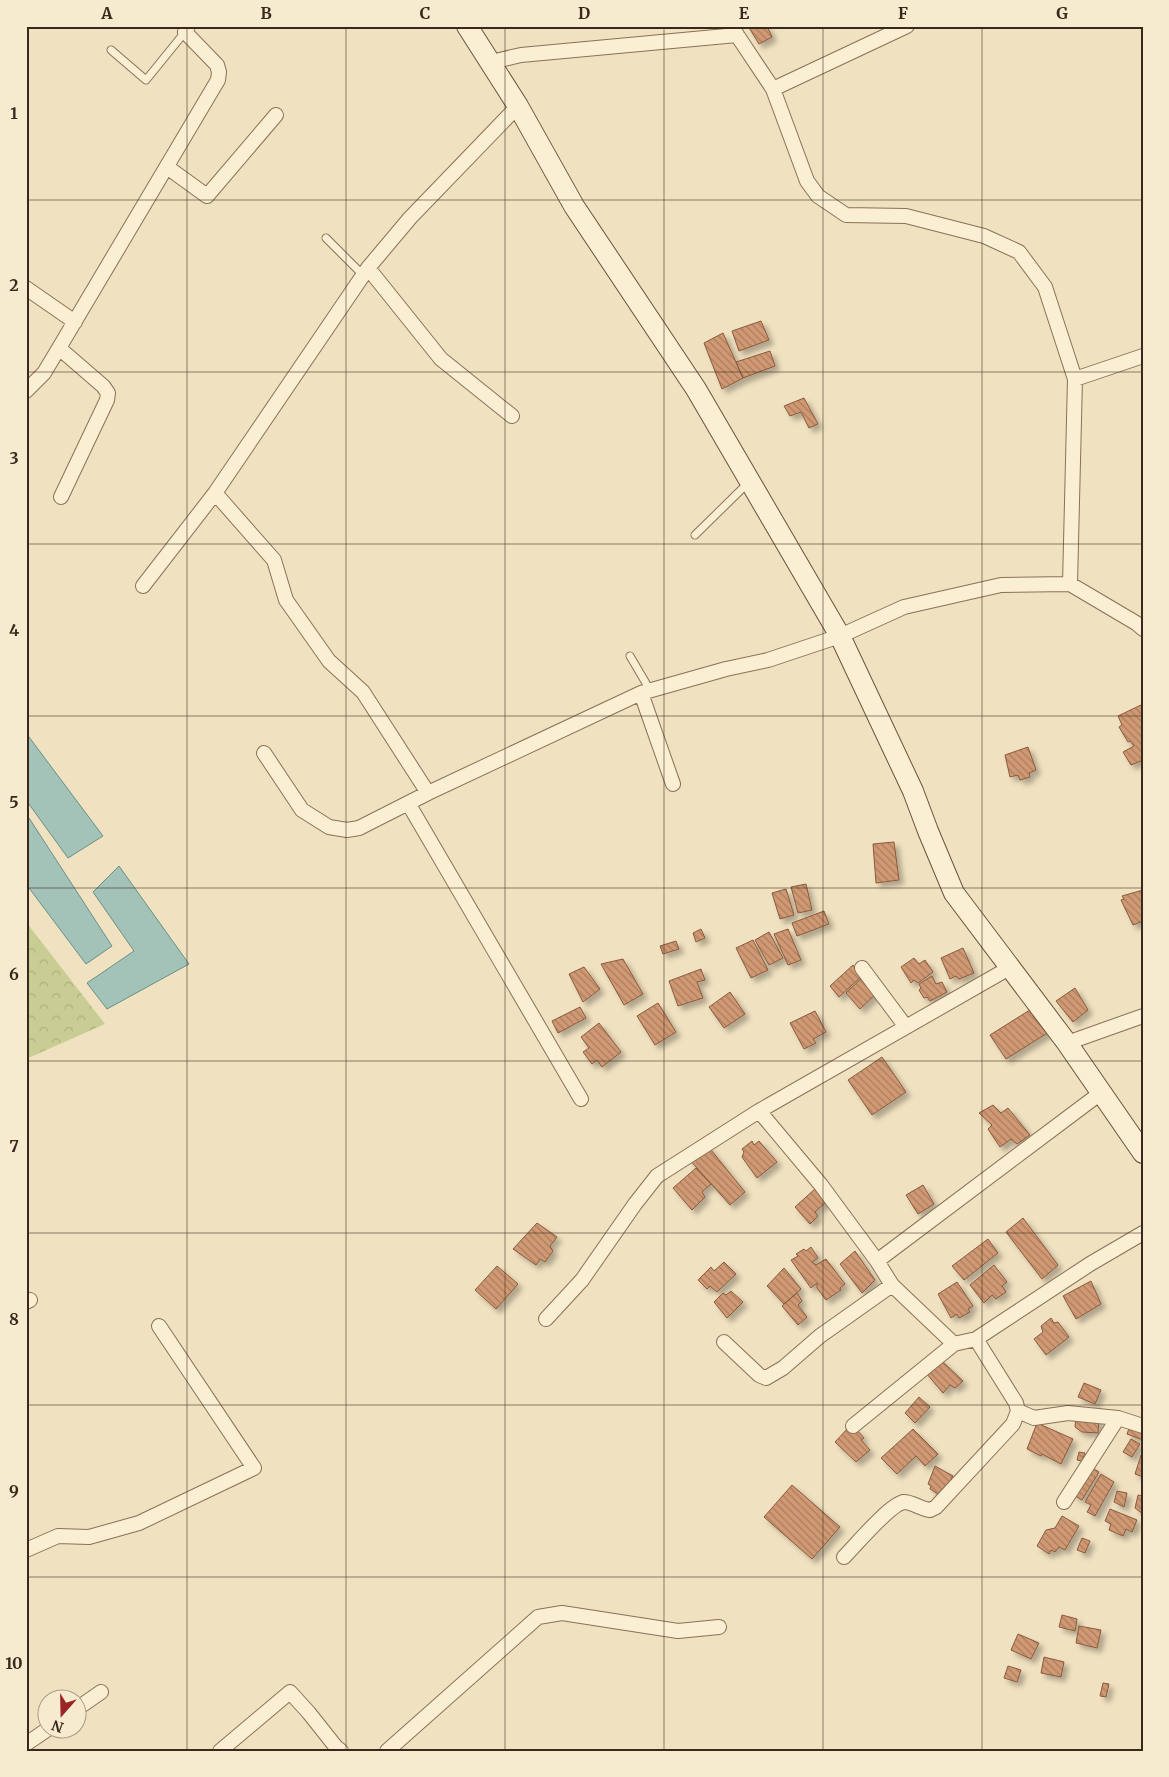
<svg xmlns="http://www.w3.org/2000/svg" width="1169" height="1777" viewBox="0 0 1169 1777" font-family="Merriweather,serif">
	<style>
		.forest { fill: url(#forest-crowns) }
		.water { fill: #a3c2b8; stroke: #6a9086 }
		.building { fill: url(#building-back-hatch); stroke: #8a593c; filter: url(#shadow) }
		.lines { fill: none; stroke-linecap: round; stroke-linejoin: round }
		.lane-casing { stroke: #8a7157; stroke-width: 9 }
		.street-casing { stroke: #8a7157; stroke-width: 16 }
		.secondary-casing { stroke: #6b523a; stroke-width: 22 }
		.lane { stroke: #faeed3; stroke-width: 7 }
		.street { stroke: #faeed3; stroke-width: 14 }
		.secondary { stroke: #faeed3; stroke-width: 20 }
		.grid { fill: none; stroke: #38291c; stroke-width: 1; stroke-opacity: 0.55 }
		.neatline { fill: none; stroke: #38291c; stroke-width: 2 }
		.grid-label { font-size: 16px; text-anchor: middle; font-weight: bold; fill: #38291c }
	</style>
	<defs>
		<pattern id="forest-crowns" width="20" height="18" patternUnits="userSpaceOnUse" patternTransform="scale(1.25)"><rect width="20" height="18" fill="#c8ce93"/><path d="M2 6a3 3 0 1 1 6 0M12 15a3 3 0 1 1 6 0" fill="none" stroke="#adb17e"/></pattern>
		<pattern id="building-back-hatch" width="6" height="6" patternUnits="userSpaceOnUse" patternTransform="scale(1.25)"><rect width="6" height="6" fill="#d09973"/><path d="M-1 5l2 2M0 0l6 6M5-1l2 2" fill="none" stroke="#aa7d5e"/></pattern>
		<filter id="shadow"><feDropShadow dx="4.5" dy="4.5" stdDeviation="2.5" flood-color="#0004"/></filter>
	</defs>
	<rect width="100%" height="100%" fill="#f0e1c0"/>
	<path class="forest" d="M26,922L105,1024L26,1059Z"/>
	<path class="water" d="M26,733L103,836L68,858L26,800Z
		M29,818L112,946L86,964L26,884V820Z
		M119,866L189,964L107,1009L87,983L134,951L93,892Z"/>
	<path class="building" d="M748,26H767L772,37L759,44Z
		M761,321L769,340L739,351L732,331Z
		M723,333L743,378L722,389L704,343Z
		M770,351L775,366L743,378L736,362Z
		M804,398L818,424L809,428L801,412L790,416L784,406Z
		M1143,704V760L1131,765L1123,752L1134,746L1130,741L1128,742L1119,727L1122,725L1118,716Z
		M1028,747L1036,770L1029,773L1030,777L1020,780L1018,775L1010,777L1005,755Z
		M894,842L899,880L876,883L873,844Z
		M806,884L812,910L798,913L791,887Z
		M786,889L794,915L780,919L772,893Z
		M1143,890V921L1133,925L1121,900L1124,899L1122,896Z
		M824,911L829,924L797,936L792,923Z
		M701,929L705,938L696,942L693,933Z
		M788,929L801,960L788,965L774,934Z
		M769,932L783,958L769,965L755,940Z
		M753,940L768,970L751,978L736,948Z
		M676,941L679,949L663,954L660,946Z
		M963,948L974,973L959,979L956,976L950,979L941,958Z
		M914,958L919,964L925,960L933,972L918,983L914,980L911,983L901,967Z
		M623,959L643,994L624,1005L601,964Z
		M853,965L863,975L839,997L830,986Z
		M584,967L600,989L583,1002L569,974Z
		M701,969L705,980L697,982L703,998L678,1006L669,981Z
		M865,975L879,991L860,1009L846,993Z
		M932,976L936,984L942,982L947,992L930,1001L927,997L924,998L919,990L921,988L919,984Z
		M1075,988L1088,1010L1073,1022L1056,1001Z
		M730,992L745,1014L724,1028L709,1007Z
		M658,1003L676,1032L655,1045L637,1016Z
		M580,1007L586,1018L558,1033L552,1021Z
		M1033,1008L1049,1032L1006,1059L990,1035Z
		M815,1011L826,1032L813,1039L816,1043L804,1049L790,1023Z
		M599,1023L621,1052L602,1067L597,1060L592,1064L583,1052L589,1048L581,1037Z
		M882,1057L906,1092L872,1115L848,1080Z
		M993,1105L1001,1113L1008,1108L1030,1135L1017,1144L1011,1139L1000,1147L988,1129L992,1125L979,1113Z
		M752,1141L754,1145L759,1141L777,1162L757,1178L742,1157L744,1152L742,1149Z
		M707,1145L745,1192L730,1205L688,1158Z
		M696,1168L711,1184L702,1192L705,1197L692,1210L673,1188Z
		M923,1185L934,1204L918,1214L906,1195Z
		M816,1188L827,1201L815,1212L818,1216L810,1224L795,1207Z
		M1023,1218L1058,1265L1042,1279L1006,1232Z
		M537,1223L557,1237L550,1246L553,1251L545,1262L540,1259L536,1265L513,1249Z
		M988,1239L998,1253L964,1280L952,1266Z
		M811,1247L818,1258L812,1262L816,1265L826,1259L845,1284L840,1288L841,1290L826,1300L817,1288V1283L811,1288L791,1260L798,1256L796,1254L804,1249L806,1251Z
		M855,1251L875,1280L862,1293L840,1264Z
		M724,1262L736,1274L717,1292L710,1286L707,1289L698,1280L711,1267L714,1271Z
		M994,1265L1007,1282L1002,1286L1006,1292L996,1299L992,1295L984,1303L970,1285Z
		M497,1266L518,1284L496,1309L475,1290Z
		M784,1268L801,1289L784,1304L767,1286Z
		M1091,1281L1101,1304L1076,1319L1063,1296Z
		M957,1282L973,1306L968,1309L970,1312L959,1318L957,1314L951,1318L938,1294Z
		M731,1291L743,1302L727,1318L714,1302L723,1293L726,1295Z
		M797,1293L802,1301L798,1305L807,1317L798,1325L782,1306Z
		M1051,1318L1054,1323L1058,1322L1069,1337L1046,1355L1034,1339L1043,1332L1041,1326Z
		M940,1359L963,1381L955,1388L950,1385L943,1393L926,1373Z
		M1084,1383L1101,1390L1095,1404L1078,1397Z
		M919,1397L930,1407L915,1423L905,1413Z
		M1076,1416L1099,1418L1098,1433L1082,1432L1075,1427Z
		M1037,1423L1073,1439L1061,1464L1042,1454L1041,1456L1027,1449Z
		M1131,1423L1143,1427V1440L1127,1434Z
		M848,1428L857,1430L864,1438L861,1440L870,1450L856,1462L835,1442Z
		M913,1429L938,1454L925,1466L916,1456L897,1474L881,1458Z
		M1131,1439L1140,1444L1132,1457L1123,1452Z
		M1079,1452L1085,1453L1082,1461L1077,1460Z
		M1141,1455H1143V1477L1135,1474Z
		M935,1466L953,1476L941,1496L930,1489L931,1486L928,1484Z
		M1089,1466L1099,1472L1082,1500L1072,1494Z
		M1101,1474L1114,1482L1095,1516L1087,1512L1091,1505L1085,1502Z
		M792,1485L840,1527L812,1559L764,1517Z
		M1117,1491L1127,1493L1124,1507L1114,1502Z
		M1138,1495L1143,1496V1514L1135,1508Z
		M1110,1509L1137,1520L1132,1532L1126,1529L1123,1536L1109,1530L1111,1524L1105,1521Z
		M1062,1516L1079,1526L1065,1550L1059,1547L1055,1552L1051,1550L1049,1554L1037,1546L1046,1530L1055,1528Z
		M1082,1538L1090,1541L1085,1553L1077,1550Z
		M1062,1615L1077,1619L1075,1631L1059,1627Z
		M1079,1626L1101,1630L1097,1648L1076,1643Z
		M1018,1634L1039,1643L1031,1659L1011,1650Z
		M1044,1657L1064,1662L1061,1677L1041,1673Z
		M1008,1666L1021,1670L1017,1682L1004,1678Z
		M1103,1683L1109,1684L1106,1697L1100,1696Z"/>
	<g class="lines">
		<g class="lane-casing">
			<path id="lane" d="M111,50L146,80L185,32
				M326,238L363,275
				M695,535L748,483
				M630,656L650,690"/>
		</g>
		<g class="street-casing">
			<path id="street" d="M732,26L737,35L773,89L807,181L818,196L846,215L906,216L984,236L1019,252L1045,287L1075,379L1070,584
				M491,62L521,55L737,35
				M773,89L907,26
				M167,167L207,196L276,115
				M368,268L441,359L512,416
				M26,288L75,322
				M59,348L103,386L108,393L107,400L61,497
				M1075,379L1143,356
				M26,391L44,373L59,348L218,80L219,72L217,65L185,32L188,26
				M215,493L274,560L286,600L329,661L363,692L428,793
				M143,586L215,493L368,268L410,218L518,106
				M641,693L673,784
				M264,753L302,810L329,827L347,830L359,828L428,793L641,693L726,669L768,660L840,636L904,607L1001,585L1070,584L1136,623L1143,629
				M408,803L581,1099
				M862,968L906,1027
				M1067,1043L1143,1016
				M759,1111L821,1185L877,1261L892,1285L954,1344
				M877,1261L1102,1092
				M26,1302L30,1300
				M546,1319L582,1280L635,1204L657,1176L759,1111L1011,967
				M724,1342L759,1375L766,1378L783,1368L820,1336L892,1285
				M1018,1411L1034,1418L1068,1413L1118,1418L1143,1426
				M853,1426L954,1344L976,1339L1090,1264L1143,1233
				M1064,1502L1118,1418
				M26,1550L58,1536L89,1537L139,1523L254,1468L159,1326
				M844,1557C855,1546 890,1504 904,1502C912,1502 921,1509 930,1510L936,1507L1013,1424L1018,1411L1016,1403L976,1339
				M78,1708L101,1692
				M26,1744L48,1729
				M220,1751L290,1692L309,1713L336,1747L341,1751
				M387,1751L538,1617L562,1613L678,1631L719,1627"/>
		</g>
		<g class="secondary-casing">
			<path id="secondary" d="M467,26L518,106L574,206L696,389L840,636L913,791L928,831L954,893L1067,1043L1143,1153"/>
		</g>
		<use href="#lane" class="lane"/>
		<use href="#street" class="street"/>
		<use href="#secondary" class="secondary"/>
	</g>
	<path class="grid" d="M187,26V1751M346,26V1751M505,26V1751M664,26V1751M823,26V1751M982,26V1751M26,200H1143M26,372H1143M26,544H1143M26,716H1143M26,888H1143M26,1061H1143M26,1233H1143M26,1405H1143M26,1577H1143"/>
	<rect width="1169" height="1777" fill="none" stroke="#f7ebcf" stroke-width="55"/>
	<g transform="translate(62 1714) rotate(200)"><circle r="24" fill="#f7ebcf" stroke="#ab9d87"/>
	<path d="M0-4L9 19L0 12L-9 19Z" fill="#9b2427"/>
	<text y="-8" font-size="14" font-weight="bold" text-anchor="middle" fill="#38291c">N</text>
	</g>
	<rect x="28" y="28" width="1114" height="1722" class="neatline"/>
	<g class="grid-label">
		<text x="107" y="19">A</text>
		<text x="266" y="19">B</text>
		<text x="425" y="19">C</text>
		<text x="584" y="19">D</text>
		<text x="744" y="19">E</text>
		<text x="903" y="19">F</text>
		<text x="1062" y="19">G</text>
		<text x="14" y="119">1</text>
		<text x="14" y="291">2</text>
		<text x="14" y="464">3</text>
		<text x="14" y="636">4</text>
		<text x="14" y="808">5</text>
		<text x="14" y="980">6</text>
		<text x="14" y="1152">7</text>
		<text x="14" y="1325">8</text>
		<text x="14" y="1497">9</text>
		<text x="14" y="1669">10</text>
	</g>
</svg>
